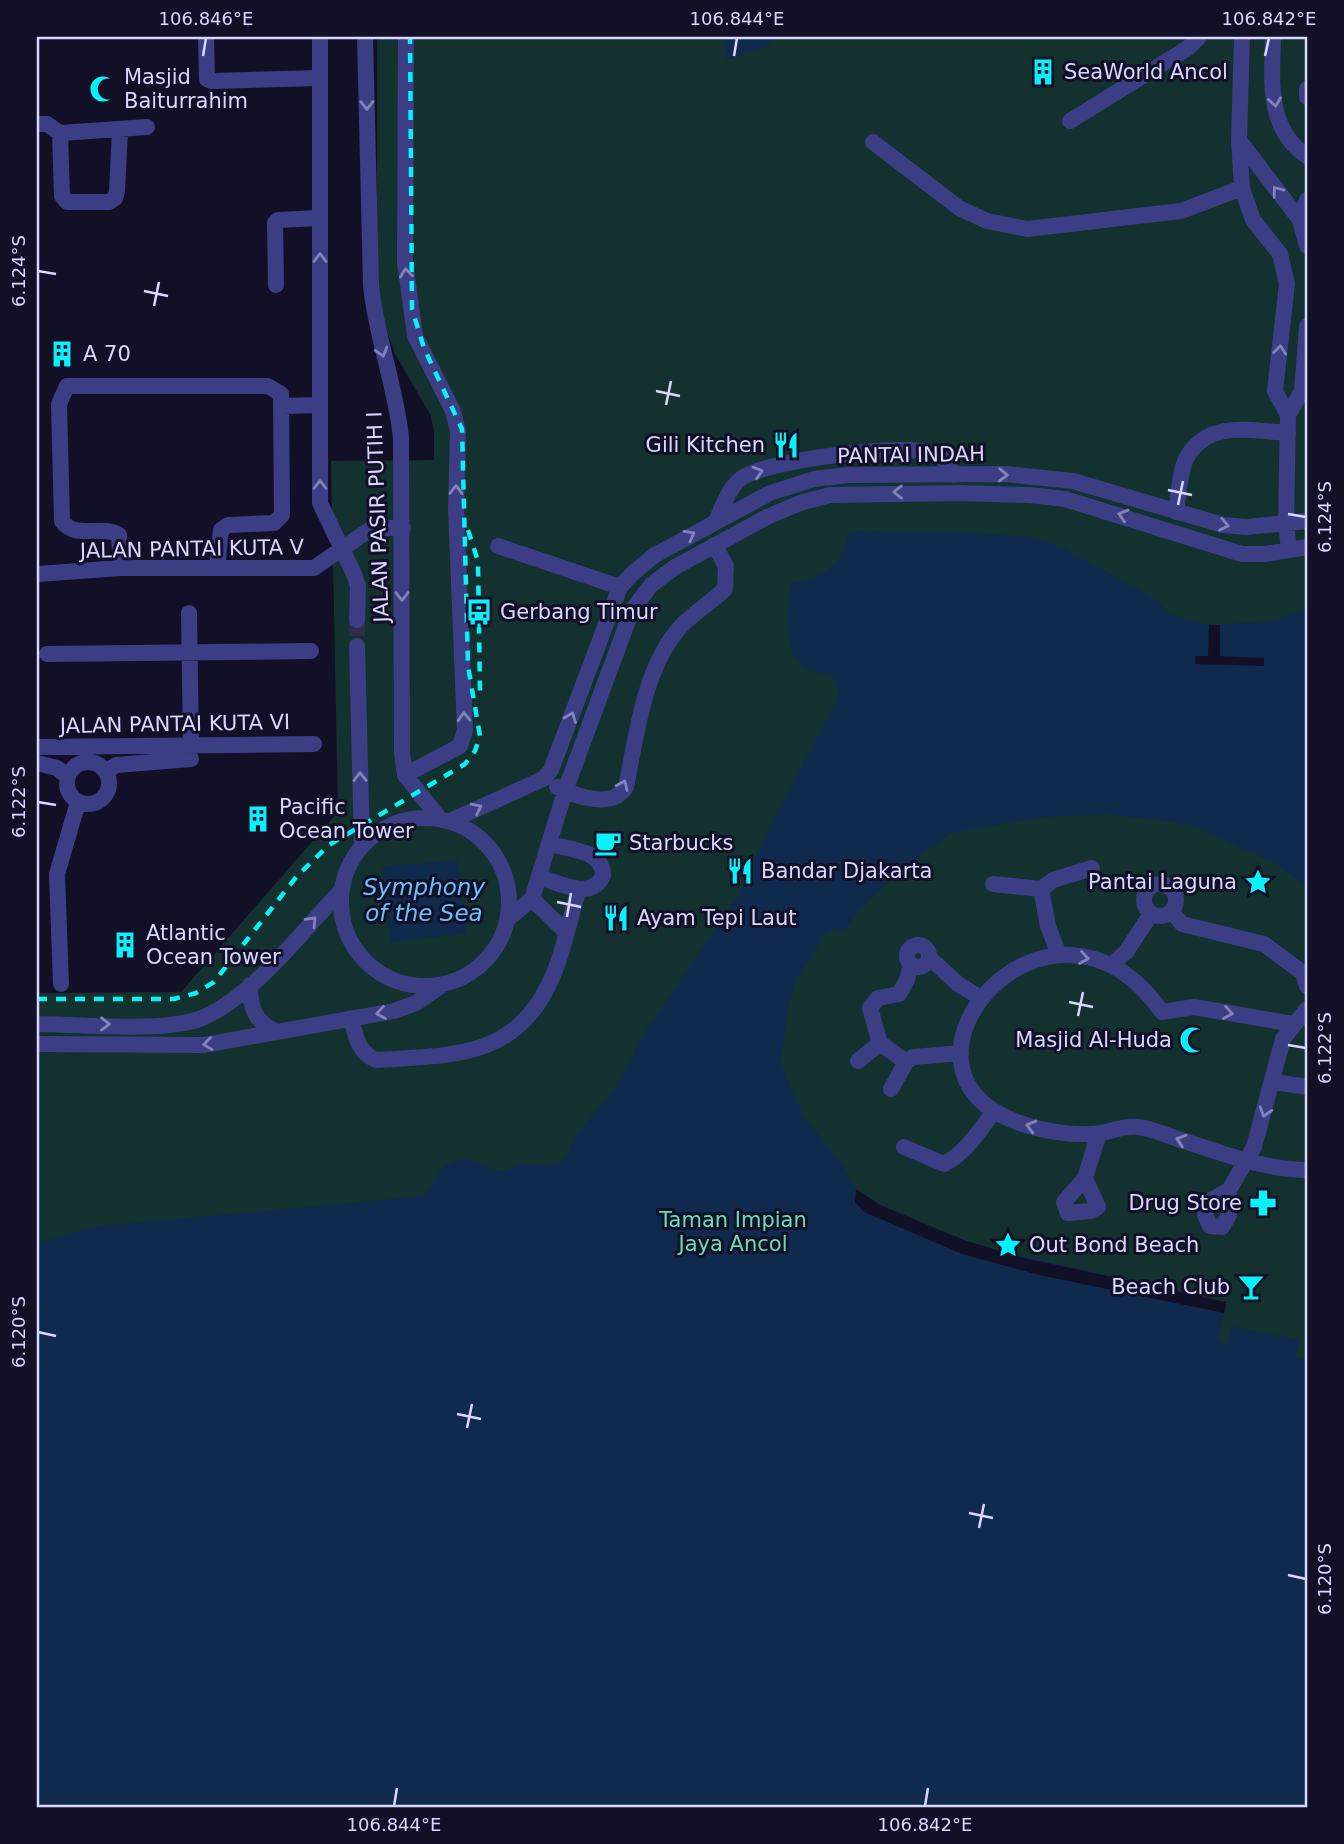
<svg xmlns="http://www.w3.org/2000/svg" width="1344" height="1844" viewBox="0 0 1344 1844" font-family="'DejaVu Sans',sans-serif">
	<style>
		.green { fill: #13312e }
		.water { fill: #0f2a4c }
		.pier { fill: #121027 }
		.lines { fill: none; stroke-linecap: round; stroke-linejoin: round }
		.minor-tunnel { stroke: #302e47; stroke-width: 16; stroke-dasharray: 16 8; stroke-linecap: butt }
		.minor { stroke: #3c3e85; stroke-width: 16 }
		.rail { stroke: #07f2fa; stroke-width: 4.5; stroke-dasharray: 10 9; stroke-linecap: butt }
		.oneway { stroke: #8383bb }
		.ticks { fill: none; stroke: #d9d7fe; stroke-width: 2.5 }
		.labels { text-anchor: middle; dominant-baseline: central; stroke-width: 6; stroke-linejoin: round; paint-order: stroke }
		.poi-label { font-size: 21px; fill: #d9d7fe; stroke: #121027; text-anchor: start }
		.street-label { font-size: 21px; fill: #d9d7fe; stroke: #121027 }
		.park-label { font-size: 21px; fill: #63deb7; stroke: #121027 }
		.water-label { font-size: 23px; font-style: italic; fill: #67c1fc; stroke: #121027 }
		.neatline { fill: none; stroke: #d9d7fe; stroke-width: 2.5 }
		.ticks-label { font-size: 18px; text-anchor: middle; fill: #d9d7fe }
	</style>
	<rect width="100%" height="100%" fill="#121027"/>
	<path class="green" d="M377,37H1307V1807H37V993L181,992L338,812L331,461L434,460V430L430,414L395,354L382,317L377,268Z"/>
	<path class="water" d="M724,37H770L771,40L767,46L727,60Z
		M850,531L960,532L1036,538L1062,548L1134,587L1157,601L1169,614L1209,625L1273,621L1307,608V887L1275,863L1189,824L1108,814L1043,817L953,832L902,869L860,909L843,931L834,928L826,932L796,980L789,1004L780,1063L803,1115L842,1165L859,1193L940,1232L988,1248L1226,1302L1218,1341L1225,1343V1346L1307,1360V1807H37V1242C58,1240 72,1231 93,1227L413,1197L426,1194C437,1183 436,1169 453,1162C478,1150 496,1186 517,1164H553L565,1159L576,1137L608,1095L612,1094L646,1031L738,896L773,820L836,703L839,693L834,679C825,671 811,673 802,666C781,649 790,609 790,584C829,576 839,569 850,531Z
		M457,860L466,933L391,942L383,867Z
		M1231,1326L1299,1340L1295,1359L1227,1346Z"/>
	<path class="pier" d="M1209,625H1220V656L1264,658V666L1195,664V656H1208Z
		M856,1189L880,1205L964,1240L1020,1257L1226,1302L1224,1313L1039,1275L962,1254L864,1212L855,1202Z"/>
	<g class="lines">
		<path class="minor-tunnel" d="M357,620V646"/>
		<path class="minor" d="M206,37L207,79L212,81L320,78
			M320,37V503L354,574L358,586L357,620
			M365,37L371,285C376,338 396,386 401,438L402,753L405,775L440,819
			M1242,37L1239,140L1242,188L1253,220L1280,254L1287,284L1275,391L1288,415L1286,522L1289,550
			M1273,37C1272,80 1266,129 1307,156
			M1307,89V97
			M1070,121L1188,48L1199,37
			M37,124H47L60,133L147,127
			M60,133L62,196L67,202H109L115,198L117,191L120,131
			M1239,140L1300,220L1307,246
			M873,142L959,208L987,221L1027,229L1181,211L1242,188
			M1300,220L1307,200
			M276,285L275,223L278,220L320,218
			M281,406L320,405
			M1288,415L1302,391L1307,326
			M1176,512C1179,495 1179,472 1187,457C1209,419 1253,431 1288,433
			M716,521C723,506 730,484 745,476C774,460 901,443 932,453C944,456 948,465 954,475
			M498,546L620,587
			M121,568L119,535C101,524 75,540 62,521L59,404L67,386H268L281,394L282,515L274,523L228,525L221,530L217,568
			M37,574L121,568H314L372,528H403
			M189,613L191,745
			M357,646L362,845
			M47,654L311,651
			M37,747L314,744
			M67 783a21 21 0 1 1 42 0a21 21 0 1 1-42 0Z
			M37,763L57,768L67,776
			M106,772L116,765L191,759
			M405,775L460,746L465,730L456,509L458,431L453,411L415,336L405,262L406,37
			M557,787C577,797 613,809 626,787C637,733 644,665 683,624C696,612 712,601 725,589L726,566L714,545
			M341 902a84 84 0 1 1 168 0a84 84 0 1 1-168 0Z
			M450,821L543,779L551,770L620,587L633,573L655,555L770,493L814,479L849,475L1005,474L1073,481L1223,525L1246,527L1307,521
			M539,877C560,883 590,901 603,876C604,850 568,849 549,844
			M1144 900a16 16 0 1 1 32 0a16 16 0 1 1-32 0Z
			M993,884L1041,889L1053,880L1092,868
			M1041,889L1048,926L1059,955
			M532,899L565,931
			M1172,912L1182,924L1264,944L1303,973L1307,986
			M509,918L532,899L565,791L632,610L651,585L675,567L767,517L800,503L830,495L959,493L1029,495L1065,499L1242,554H1265L1307,547
			M907 956a11 11 0 1 1 22 0a11 11 0 1 1-22 0Z
			M929,957L958,984L981,998
			M1112,964L1126,952L1151,914
			M61,984L57,874L78,802
			M250,985C250,1007 254,1021 275,1031
			M351,1018C356,1036 357,1052 376,1060C448,1055 512,1060 548,986C563,957 569,920 579,889
			M37,1024C78,1024 166,1033 202,1018C254,996 301,932 340,892
			M1293,1024L1194,1007L1162,1012C1051,854 867,1068 1017,1122C1042,1131 1075,1137 1101,1133C1113,1131 1125,1125 1138,1127C1151,1128 1165,1135 1178,1139C1218,1152 1265,1170 1307,1170
			M37,1044L204,1045L394,1011L416,1003L441,986
			M858,1061L880,1043
			M906,1062L880,1043L870,1008L878,998L899,994L907,980L911,964
			M1274,1082L1307,1087
			M891,1089L906,1062L913,1057L961,1053
			M904,1147L944,1164C966,1153 979,1131 994,1111
			M1085,1178L1098,1207L1090,1211L1068,1213L1064,1202L1085,1178L1099,1133
			M1229,1190V1215L1222,1227L1210,1226L1205,1215L1210,1201L1229,1190L1254,1147L1283,1039L1307,1009"/>
		<path class="rail" d="M468,530L478,561L480,692
			M37,999H174L196,993L214,982L297,876L329,845L465,764L475,751L480,736L468,666L462,429L424,348L412,309L410,37"/>
	</g>
	<defs><path id="oneway-chevron" d="M-2-3.5L2.5 0L-2 3.5" fill="none" stroke-width="1.6" stroke-linecap="round" stroke-linejoin="round" transform="scale(1.75)"/></defs>
	<g class="oneway">
		<use href="#oneway-chevron" transform="translate(1275 102) rotate(82)"/>
		<use href="#oneway-chevron" transform="translate(367 105) rotate(89)"/>
		<use href="#oneway-chevron" transform="translate(1277 191) rotate(-127)"/>
		<use href="#oneway-chevron" transform="translate(320 258) rotate(-90)"/>
		<use href="#oneway-chevron" transform="translate(406 273) rotate(-96)"/>
		<use href="#oneway-chevron" transform="translate(1280 350) rotate(-84)"/>
		<use href="#oneway-chevron" transform="translate(382 352) rotate(74)"/>
		<use href="#oneway-chevron" transform="translate(758 472) rotate(-17)"/>
		<use href="#oneway-chevron" transform="translate(1003 475) rotate(2)"/>
		<use href="#oneway-chevron" transform="translate(320 485) rotate(-90)"/>
		<use href="#oneway-chevron" transform="translate(456 490) rotate(-89)"/>
		<use href="#oneway-chevron" transform="translate(898 492) rotate(-180)"/>
		<use href="#oneway-chevron" transform="translate(1123 515) rotate(-163)"/>
		<use href="#oneway-chevron" transform="translate(1224 525) rotate(11)"/>
		<use href="#oneway-chevron" transform="translate(690 535) rotate(-29)"/>
		<use href="#oneway-chevron" transform="translate(402 596) rotate(90)"/>
		<use href="#oneway-chevron" transform="translate(464 717) rotate(-92)"/>
		<use href="#oneway-chevron" transform="translate(571 717) rotate(-69)"/>
		<use href="#oneway-chevron" transform="translate(360 777) rotate(-91)"/>
		<use href="#oneway-chevron" transform="translate(623 785) rotate(-66)"/>
		<use href="#oneway-chevron" transform="translate(477 808) rotate(-26)"/>
		<use href="#oneway-chevron" transform="translate(312 921) rotate(-46)"/>
		<use href="#oneway-chevron" transform="translate(1084 958) rotate(9)"/>
		<use href="#oneway-chevron" transform="translate(381 1013) rotate(171)"/>
		<use href="#oneway-chevron" transform="translate(1228 1013) rotate(10)"/>
		<use href="#oneway-chevron" transform="translate(105 1024) rotate(1)"/>
		<use href="#oneway-chevron" transform="translate(208 1044) rotate(173)"/>
		<use href="#oneway-chevron" transform="translate(1265 1112) rotate(107)"/>
		<use href="#oneway-chevron" transform="translate(1031 1126) rotate(-165)"/>
		<use href="#oneway-chevron" transform="translate(1181 1140) rotate(-162)"/>
	</g>
	<path class="ticks" d="M203,56L206,38M734,56L737,38M1265,56L1269,38M38,271L56,274M144,291L168,296M154,306L159,282M656,391L680,396M666,405L671,381M1168,490L1192,495M1178,505L1183,481M1288,514L1306,517M38,802L56,805M557,902L581,907M567,917L571,893M1069,1002L1093,1007M1078,1016L1083,992M1288,1045L1306,1048M38,1332L56,1336M457,1414L481,1419M467,1428L472,1404M969,1513L993,1518M979,1528L984,1504M1288,1575L1306,1579M394,1806L397,1788M925,1806L928,1788"/>
	<defs>
		<g id="building-bare" transform="scale(2.1)"><path d="M-4-6H4V6H1V3H-1V6H-4ZM-2.5-4.3h1.7v1.8h-1.7ZM.8-4.3h1.7v1.8H.8ZM-2.5-1h1.7V.8h-1.7ZM.8-1h1.7V.8H.8Z" fill="#07f2fa" stroke="#121027" stroke-width="2.5" paint-order="stroke"/></g>
		<g id="mosque-bare" transform="scale(2.1)"><path d="M3.5-4.9A6 6 0 1 0 3.5 4.9A5 5 0 1 1 3.5-4.9Z" fill="#07f2fa" stroke="#121027" stroke-width="2.5" paint-order="stroke"/></g>
		<g id="restaurant-bare" transform="scale(2.1)"><path d="M-5-6h1v4h1v-4h1v4h1v-4h1v5L-1.5 .5V6h-2V.5L-5-1ZM5-6V6H3V1.5H1.5Q1.5-4 5-6Z" fill="#07f2fa" stroke="#121027" stroke-width="2.5" paint-order="stroke"/></g>
		<g id="bus-bare" transform="scale(2.1)"><path d="M-5-6H5V4H4V6H2V4H-2V6H-4V4H-5ZM-3.5-4V0h7V-4ZM-3.5 1.2v1.5H-2V1.2ZM2 1.2v1.5H3.5V1.2Z" fill="#07f2fa" stroke="#121027" stroke-width="2.5" paint-order="stroke"/></g>
		<g id="cafe-bare" transform="scale(2.1)"><path d="M-5.5-4.5H6V0H3Q3 3.5 0 3.5H-2.5Q-5.5 3.5-5.5 0ZM3-3.2v2h1.7v-2ZM-6 4.5H4V6H-6Z" fill="#07f2fa" stroke="#121027" stroke-width="2.5" paint-order="stroke"/></g>
		<g id="sight-bare" transform="scale(2.1)"><path d="M0-6L1.8-2.2L6-1.7L2.9 1.2L3.7 5.4L0 3.3L-3.7 5.4L-2.9 1.2L-6-1.7L-1.8-2.2Z" fill="#07f2fa" stroke="#121027" stroke-width="2.5" paint-order="stroke"/></g>
		<g id="pharmacy-bare" transform="scale(2.1)"><path d="M-2-6h4v4h4v4h-4v4h-4v-4h-4v-4h4Z" fill="#07f2fa" stroke="#121027" stroke-width="2.5" paint-order="stroke"/></g>
		<g id="bar-bare" transform="scale(2.1)"><path d="M-6-5H6L.8 .8V4.5H3.5V6h-7V4.5H-.8V.8Z" fill="#07f2fa" stroke="#121027" stroke-width="2.5" paint-order="stroke"/></g>
	</defs>
	<g fill-rule="evenodd">
		<use href="#building-bare" x="1043" y="72"/>
		<use href="#mosque-bare" x="103" y="89"/>
		<use href="#building-bare" x="62" y="354"/>
		<use href="#restaurant-bare" x="786" y="445"/>
		<use href="#bus-bare" x="479" y="612"/>
		<use href="#building-bare" x="258" y="819"/>
		<use href="#cafe-bare" x="608" y="843"/>
		<use href="#restaurant-bare" x="740" y="871"/>
		<use href="#sight-bare" x="1258" y="882"/>
		<use href="#restaurant-bare" x="616" y="918"/>
		<use href="#building-bare" x="125" y="945"/>
		<use href="#mosque-bare" x="1193" y="1040"/>
		<use href="#pharmacy-bare" x="1263" y="1203"/>
		<use href="#sight-bare" x="1008" y="1245"/>
		<use href="#bar-bare" x="1251" y="1287"/>
	</g>
	<g class="labels">
		<g class="poi-label">
			<text x="1064" y="72">SeaWorld Ancol</text>
			<text x="124" y="77">Masjid<tspan x="124" dy="24">Baiturrahim</tspan></text>
			<text x="83" y="354">A 70</text>
			<text x="765" y="445" text-anchor="end">Gili Kitchen</text>
			<text x="500" y="612">Gerbang Timur</text>
			<text x="279" y="807">Pacific<tspan x="279" dy="24">Ocean Tower</tspan></text>
			<text x="629" y="843">Starbucks</text>
			<text x="761" y="871">Bandar Djakarta</text>
			<text x="1237" y="882" text-anchor="end">Pantai Laguna</text>
			<text x="637" y="918">Ayam Tepi Laut</text>
			<text x="146" y="933">Atlantic<tspan x="146" dy="24">Ocean Tower</tspan></text>
			<text x="1172" y="1040" text-anchor="end">Masjid Al-Huda</text>
			<text x="1242" y="1203" text-anchor="end">Drug Store</text>
			<text x="1029" y="1245">Out Bond Beach</text>
			<text x="1230" y="1287" text-anchor="end">Beach Club</text>
		</g>
		<g class="street-label">
			<text transform="translate(911 455) rotate(-1)">PANTAI INDAH</text>
			<text transform="translate(378 517) rotate(-92)">JALAN PASIR PUTIH I</text>
			<text transform="translate(192 549) rotate(-1)">JALAN PANTAI KUTA V</text>
			<text transform="translate(175 724) rotate(-1)">JALAN PANTAI KUTA VI</text>
		</g>
		<g class="park-label">
			<text x="733" y="1220">Taman Impian<tspan x="733" dy="24">Jaya Ancol</tspan></text>
		</g>
		<g class="water-label">
			<text x="424" y="887">Symphony<tspan x="424" dy="26">of the Sea</tspan></text>
		</g>
	</g>
	<rect width="1344" height="1844" fill="none" stroke="#121027" stroke-width="77"/>
	<rect x="38" y="38" width="1268" height="1768" class="neatline"/>
	<g class="ticks-label">
		<text x="206" y="25">106.846°E</text>
		<text x="737" y="25">106.844°E</text>
		<text x="1269" y="25">106.842°E</text>
		<text transform="translate(19 271) rotate(-90)" y="6">6.124°S</text>
		<text transform="translate(1325 517) rotate(-90)" y="6">6.124°S</text>
		<text transform="translate(19 802) rotate(-90)" y="6">6.122°S</text>
		<text transform="translate(1325 1048) rotate(-90)" y="6">6.122°S</text>
		<text transform="translate(19 1332) rotate(-90)" y="6">6.120°S</text>
		<text transform="translate(1325 1579) rotate(-90)" y="6">6.120°S</text>
		<text x="394" y="1831">106.844°E</text>
		<text x="925" y="1831">106.842°E</text>
	</g>
</svg>
